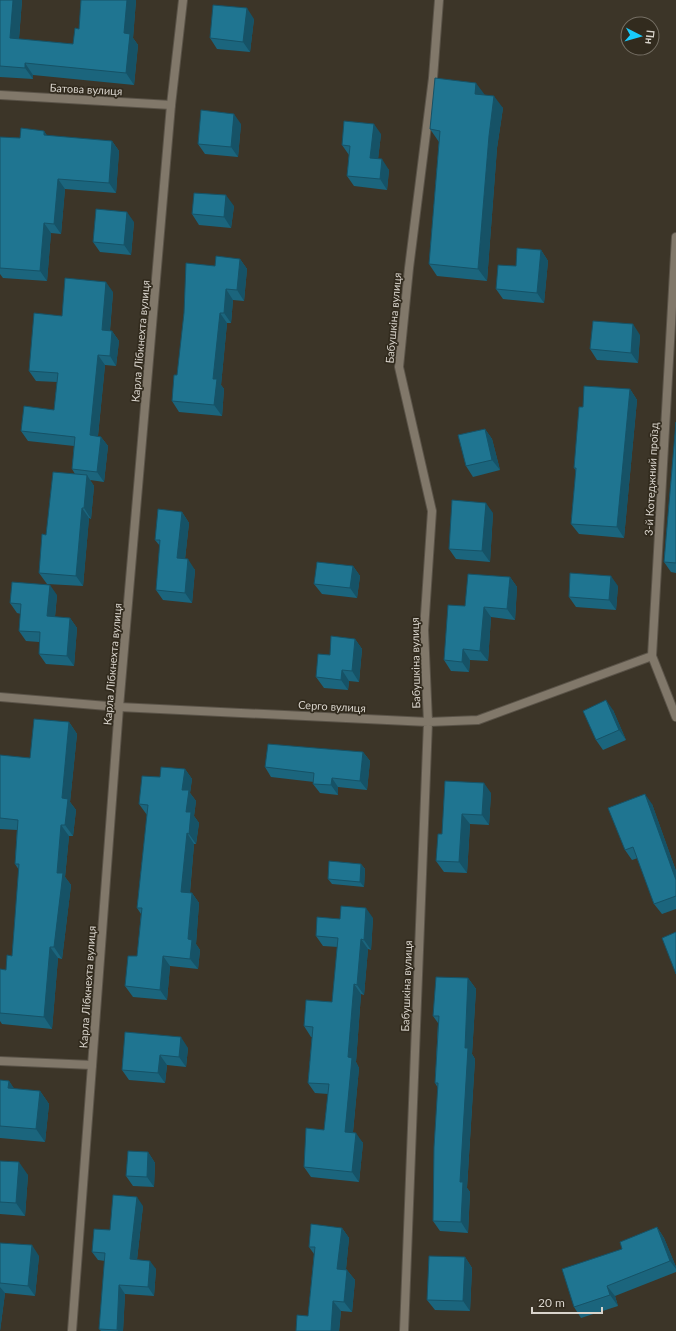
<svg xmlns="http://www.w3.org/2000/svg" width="676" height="1331" viewBox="0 0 676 1331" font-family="Lato,sans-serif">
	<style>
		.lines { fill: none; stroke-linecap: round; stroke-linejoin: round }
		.minor-casing { stroke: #5a5348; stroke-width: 10 }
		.tertiary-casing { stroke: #5a5348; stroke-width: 10 }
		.minor { stroke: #81786a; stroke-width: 8 }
		.tertiary { stroke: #81786a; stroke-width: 8 }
		.wall { fill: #1b657d }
		.shaded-wall { fill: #165266 }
		.building { fill: #1f7591; stroke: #165266 }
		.labels { text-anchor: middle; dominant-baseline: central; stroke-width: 3.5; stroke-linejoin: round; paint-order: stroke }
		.street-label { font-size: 11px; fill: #d9d4cc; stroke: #322b1e }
	</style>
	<rect width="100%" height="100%" fill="#3c3528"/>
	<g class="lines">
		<g class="minor-casing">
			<path id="minor" d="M0,95L171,105
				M676,237L652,656L676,717
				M0,697L119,707L428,722L478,720L652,656
				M0,1061L92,1065
				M404,1331L428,722L424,630L432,511L399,367L409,268L433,78L439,0"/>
		</g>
		<g class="tertiary-casing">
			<path id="tertiary" d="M72,1331L119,707L171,105L183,0"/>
		</g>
		<use href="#minor" class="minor"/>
		<use href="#tertiary" class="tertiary"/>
	</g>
	<path class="wall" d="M0,0H22L19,39L73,44L79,29L81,0H136L133,38L138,45L134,85L33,75V79L0,77Z
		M254,19L250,52L217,49L210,38Z
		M485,95L503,108L497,148L487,281L437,276L429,264L439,142L430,129Z
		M241,124L238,157L205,154L198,144Z
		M44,131L47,136L112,141L119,151L116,193L65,189L61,234L51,233L47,281L3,278L0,274V137L20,138Z
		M381,134L378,159L389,170L387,190L354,186L347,176L349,155L342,145Z
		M234,206L231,228L199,225L192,214Z
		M134,222L131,255L100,252L93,242Z
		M541,250L548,261L544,303L503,299L496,289L516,266Z
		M240,259L247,269L244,301L233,300L231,323H227L221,385L224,389L222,416L179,412L172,401L215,266Z
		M113,292L110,331H112L119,341L116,366L105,365L98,436L101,437L108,446L104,482L90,480L94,486L91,519L89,518L83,586L47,584L39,573L46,535L75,474L72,469L74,446L28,441L21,431L54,410L57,382L36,381L29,371L62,316Z
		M640,335L638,363L597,360L590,349Z
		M630,389L637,400L624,538L579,534L571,524L576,471L574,468L583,407Z
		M676,422V573L671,572L664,562Z
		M485,429L492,439L500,470L473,477L466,466Z
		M182,512L189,523L185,559L195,570L192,603L163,600L156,590L160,546L155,540Z
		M493,513L490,562L456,559L449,549Z
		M353,566L360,576L357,598L322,594L314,584Z
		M510,577L517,587L515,620L491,617L488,661L470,660L469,672L451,671L444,660L465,606Z
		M618,586L616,610L576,607L569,597Z
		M57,595L55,617L70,618L77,628L74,666L46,664L39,654V642L26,641L19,631L21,614L17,613L10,603Z
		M355,639L362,649L359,682L349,681L348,690L324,688L316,677L330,655Z
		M613,710L626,740L603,750L596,740Z
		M69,722L77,734L70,802L76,810L73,836H69L65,877L71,885L62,959L58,958L52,1029L2,1024L0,1021V969L6,970L12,956L19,870L15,864L17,830L0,829V755L30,758Z
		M363,752L370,761L367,790L338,787V795L320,793L313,784L314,782L271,777L265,767Z
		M185,769L192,779L190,793L196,801L194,816L199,823L196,844H194L190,893H192L199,903L196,944L200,950L198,969L170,966L167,1000L133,997L125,986L137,956L141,914L137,908L147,815L139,804L160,777Z
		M445,781L491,793L489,825L470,824L467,873L444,872L436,861L442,834Z
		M652,804L676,871V909L662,914L654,904L638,858L632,860L625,850Z
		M361,864L365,869L364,887L332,884L328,879Z
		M373,918L371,950L368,949L364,995L361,994L356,1062L359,1068L353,1132L363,1143L359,1182L311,1177L304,1167L324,1130L328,1094L315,1093L308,1083L312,1037H311L304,1026L332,1002L338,947L323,946L316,936L340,919Z
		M468,978L476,989L472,1054L475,1059L467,1188L470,1192L468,1233L440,1231L433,1221L438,1088L435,1083L438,1023L433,1016Z
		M125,1032L188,1048L186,1067L167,1065L165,1083L129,1080L122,1070Z
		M0,1080L9,1081L14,1089L40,1091L49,1104L45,1142L0,1138Z
		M148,1152L155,1163L154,1187L133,1186L126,1176Z
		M0,1161L28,1175L25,1216L0,1214Z
		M143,1206L137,1260L156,1269L154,1296L125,1294L123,1331H101L99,1329L105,1261L98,1260L92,1252L110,1230Z
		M657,1227L664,1238L676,1267V1272L615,1296L618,1306L581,1318L574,1307L622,1249Z
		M342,1228L349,1238L346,1269L355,1280L352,1312L341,1311L339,1331H296L308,1316L314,1254L309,1247Z
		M0,1243L39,1256L35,1296L5,1293L0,1331Z
		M465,1257L472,1268L470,1311L435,1310L427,1300Z"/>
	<path class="shaded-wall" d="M13,0H22L18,50L10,38Z
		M127,0H136L133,38L138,45L134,85L126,73L124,33Z
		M247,8L254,19L250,52L243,42Z
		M25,63L33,75V79L25,68Z
		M476,83L485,95L475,94Z
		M494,96L503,108L497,148L487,281L478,269L489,136Z
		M234,114L241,124L238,157L231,147Z
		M374,124L381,134L377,168L370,158Z
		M44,131L51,141L44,135Z
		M112,141L119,151L116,193L109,183Z
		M382,159L389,170L387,190L380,179Z
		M58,179L65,189L61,234L54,224Z
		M226,195L234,206L231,228L224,217Z
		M127,212L134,222L131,255L124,245Z
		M44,223L51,233L47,281L40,271Z
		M541,250L548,261L544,303L537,293Z
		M240,259L247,269L244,301L237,290Z
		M106,282L113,292L109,340L102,330Z
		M226,289L233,300L231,323L224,313Z
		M220,313L227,323L221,385L224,389L222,416L214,405L213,379Z
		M633,324L640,335L638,363L631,353Z
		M112,331L119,341L116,366L110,356Z
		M98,355L105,365L97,445L90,435Z
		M630,389L637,400L624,538L617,527Z
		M485,429L492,439L500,470L492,460Z
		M101,437L108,446L104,482L97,472Z
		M87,475L94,486L91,519L84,508Z
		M486,503L493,513L490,562L482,551Z
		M82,508L89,518L83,586L76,576Z
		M182,512L189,523L184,568L177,558Z
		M188,559L195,570L192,603L185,593Z
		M353,566L360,576L357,598L350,588Z
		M611,576L618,586L616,610L609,600Z
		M510,577L517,587L515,620L507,609Z
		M50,585L57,595L54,626L47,616Z
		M484,607L491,617L488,661L480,651Z
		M70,618L77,628L74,666L67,656Z
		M355,639L362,649L359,682L352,671Z
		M463,649L470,660L469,672L462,662Z
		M342,670L349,681L348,690L341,680Z
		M606,700L613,710L626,740L619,730Z
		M69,722L77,734L70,802L76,810L73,836L65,825L62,798Z
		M363,752L370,761L367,790L360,781Z
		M185,769L192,779L190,793L196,801L194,816L199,823L196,844L189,834L186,812L182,790Z
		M332,778L338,787V795L331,785Z
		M484,783L491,793L489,825L482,815Z
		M645,794L652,804L676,871V880Z
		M462,814L470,824L467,873L459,862Z
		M61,825L69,836L65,877L71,885L62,959L54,947L57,873Z
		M187,833L194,844L189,902L181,892Z
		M361,864L365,869L364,887L360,882Z
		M192,893L199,903L196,944L200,950L198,969L190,959L188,939Z
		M366,908L373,918L371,950L364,940Z
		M361,939L368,949L364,995L357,985Z
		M50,947L58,958L52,1029L44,1017Z
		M163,956L170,966L167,1000L160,990Z
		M468,978L476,989L472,1054L475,1059L467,1188L470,1192L468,1233L461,1222L460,1182L465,1048Z
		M354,984L361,994L356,1062L359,1068L352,1142L345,1132L348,1057Z
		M181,1037L188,1048L186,1067L179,1057Z
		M160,1055L167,1065L165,1083L158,1073Z
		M9,1081L18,1094L8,1088Z
		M40,1091L49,1104L45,1142L36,1129Z
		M356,1133L363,1143L359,1182L352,1172Z
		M148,1152L155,1163L154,1187L147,1177Z
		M19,1162L28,1175L25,1216L16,1203Z
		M137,1197L143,1206L136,1268L130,1259Z
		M657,1227L664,1238L676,1267V1269L670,1261Z
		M342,1228L349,1238L345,1279L337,1269Z
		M32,1245L39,1256L35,1296L28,1286Z
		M465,1257L472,1268L470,1311L463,1301Z
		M150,1261L156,1269L154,1296L148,1287Z
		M347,1270L355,1280L352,1312L344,1302Z
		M119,1285L125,1294L123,1331H118L117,1330Z
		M607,1286L615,1296L618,1306L610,1295Z
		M0,1287L5,1293L0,1331Z
		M333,1301L341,1311L339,1331H331Z"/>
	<path class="building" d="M0,0H13L10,38L73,44L75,28L79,29L81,0H127L124,33L130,34L126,73L25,63V68L0,66Z
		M213,5L247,8L243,42L210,38Z
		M435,78L476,83L475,94L494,96L489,136L478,269L429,264L440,131L430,129Z
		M201,110L234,114L231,147L198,144Z
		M344,121L374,124L370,158L382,159L380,179L347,176L350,146L342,145Z
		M21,128L44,131V135L112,141L109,183L58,179L54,224L44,223L40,271L0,268V137L20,138Z
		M194,193L226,195L224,217L192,214Z
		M96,209L127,212L124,245L93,242Z
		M517,248L541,250L537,293L496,289L498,265L516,266Z
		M216,256L240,259L237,290L226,289L224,313H220L213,379H217L214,405L172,401L174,375H177L184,313L186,263L215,266Z
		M65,278L106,282L102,330L112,331L110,356L98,355L90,435L101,437L97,472L72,469L75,437L21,431L24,406L54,410L58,373L29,371L34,313L62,316Z
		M593,321L633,324L631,353L590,349Z
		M584,386L630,389L617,527L571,524L576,468H574L579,407H583Z
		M676,422V563L664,562Z
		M485,429L492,460L466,466L458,435Z
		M53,472L87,475L84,508H82L76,576L39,573L42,534L46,535Z
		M452,500L486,503L482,551L449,549Z
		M158,509L182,512L177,558L188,559L185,593L156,590L160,540H155Z
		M317,562L353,566L350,588L314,584Z
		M570,573L611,576L609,600L569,597Z
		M468,574L510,577L507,609L484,607L480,651L463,649L462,662L444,660L448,605L465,606Z
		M12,582L50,585L47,616L70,618L67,656L39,654L40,632L19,631L21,604L10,603Z
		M331,636L355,639L352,671L342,670L341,680L316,677L318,654L330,655Z
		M606,700L619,730L596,740L583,711Z
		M34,719L69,722L62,798L68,799L65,825H61L57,873H63L54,947H50L44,1017L0,1013V969L6,970L7,955L12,956L19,864H15L18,820L0,818V755L30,758Z
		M268,744L363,752L360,781L332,778L331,785L313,784L314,773L265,767Z
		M161,767L185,769L182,790H189L186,812H191L189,834L187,833L181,892L192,893L188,939L192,940L190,959L163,956L160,990L125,986L128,956H137L142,908H137L148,805L139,804L142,776L160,777Z
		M445,781L484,783L482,815L462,814L459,862L436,861L438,834H442Z
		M645,794L676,880V896L654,904L633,847L625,850L608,808Z
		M329,861L361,864L360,882L328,879Z
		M341,906L366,908L364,940L361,939L357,985L354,984L348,1057L352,1058L345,1132L356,1133L352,1172L304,1167L306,1128L324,1130L329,1084L308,1083L313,1027L304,1026L306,1000L332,1002L338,938L316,936L317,917L340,919Z
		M676,932V974L662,938Z
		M436,977L468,978L465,1048H468L460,1182H463L461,1222L433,1221L434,1147L438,1083H435L439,1016H433Z
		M125,1032L181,1037L179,1057L160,1055L158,1073L122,1070Z
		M0,1080L9,1081L8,1088L40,1091L36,1129L0,1126Z
		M128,1151L148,1152L147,1177L126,1176Z
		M0,1161L19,1162L16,1203L0,1202Z
		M113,1195L137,1197L130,1259L150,1261L148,1287L119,1285L117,1330L99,1329L105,1253L92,1252L94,1229L110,1230Z
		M311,1224L342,1228L337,1269L347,1270L344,1302L333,1301L331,1331H296L297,1315L308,1316L315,1247H309Z
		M657,1227L670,1261L607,1286L610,1295L574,1307L562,1269L622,1249L620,1242Z
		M0,1243L32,1245L28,1286L0,1283Z
		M429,1256L465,1257L463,1301L427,1300Z"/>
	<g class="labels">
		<g class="street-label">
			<text transform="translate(86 89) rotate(3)">Батова вулиця</text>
			<text transform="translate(393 318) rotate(-85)">Бабушкіна вулиця</text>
			<text transform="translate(140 341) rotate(-85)">Карла Лібкнехта вулиця</text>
			<text transform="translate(651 479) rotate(-87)">3-й Котеджний проїзд</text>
			<text transform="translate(415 663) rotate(-91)">Бабушкіна вулиця</text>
			<text transform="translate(112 664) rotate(-85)">Карла Лібкнехта вулиця</text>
			<text transform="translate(332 706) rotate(3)">Серго вулиця</text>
			<text transform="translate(406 986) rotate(-88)">Бабушкіна вулиця</text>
			<text transform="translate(87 987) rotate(-86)">Карла Лібкнехта вулиця</text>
		</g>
	</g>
	<g transform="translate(640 36) rotate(96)"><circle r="19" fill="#322b1e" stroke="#756f64"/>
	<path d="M0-3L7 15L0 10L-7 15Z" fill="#18cafc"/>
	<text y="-6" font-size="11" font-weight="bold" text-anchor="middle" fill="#d9d4cc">Пн</text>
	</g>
	<path d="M532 1307v6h70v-6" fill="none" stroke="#d9d4cc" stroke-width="2"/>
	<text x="538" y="1307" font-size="12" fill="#d9d4cc" stroke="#322b1e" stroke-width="3" paint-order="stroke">20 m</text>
</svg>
